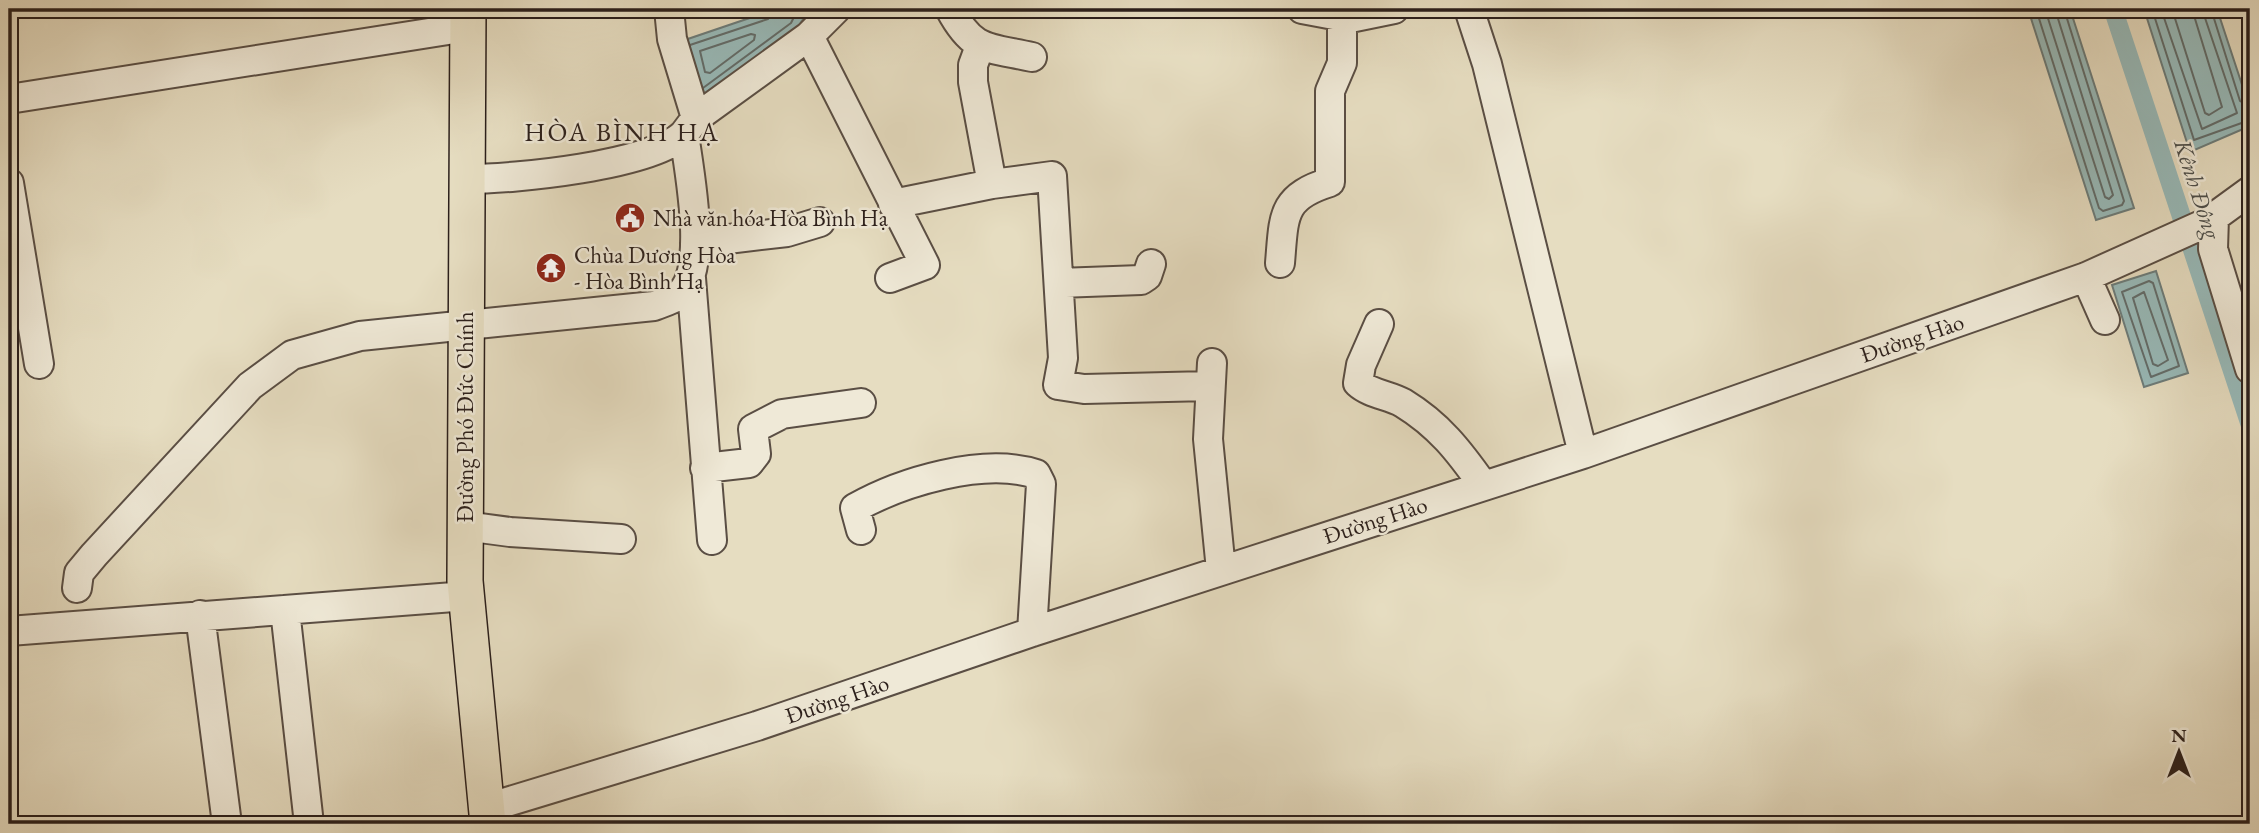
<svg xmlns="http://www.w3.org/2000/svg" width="2259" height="833" viewBox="0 0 2259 833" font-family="'EB Garamond',serif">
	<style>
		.water { fill: #98bab9; stroke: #6c7c7a; stroke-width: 2 }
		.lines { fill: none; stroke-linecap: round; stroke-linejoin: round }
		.shore { stroke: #626c6a; stroke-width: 2 }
		.canal { stroke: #98bab9; stroke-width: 19 }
		.minor-casing { stroke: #5a4e44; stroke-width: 32 }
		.major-casing { stroke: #2b1f1b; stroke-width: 38 }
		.minor { stroke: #efe9d7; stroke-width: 28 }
		.major { stroke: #e6ddc1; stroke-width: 35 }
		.labels { text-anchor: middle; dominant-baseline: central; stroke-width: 5; stroke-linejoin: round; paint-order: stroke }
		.poi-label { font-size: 23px; fill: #2b1f1b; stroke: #efe9d7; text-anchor: start }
		.street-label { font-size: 23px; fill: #2b1f1b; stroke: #efe9d7 }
		.water-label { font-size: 24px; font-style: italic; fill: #4c4e4a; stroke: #efe9d7 }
		.quarter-label { font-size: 26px; letter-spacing: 2px; fill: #2b1f1b; stroke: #efe9d7 }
	</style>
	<rect width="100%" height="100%" fill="#e6ddc1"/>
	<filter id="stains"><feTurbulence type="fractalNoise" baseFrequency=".00286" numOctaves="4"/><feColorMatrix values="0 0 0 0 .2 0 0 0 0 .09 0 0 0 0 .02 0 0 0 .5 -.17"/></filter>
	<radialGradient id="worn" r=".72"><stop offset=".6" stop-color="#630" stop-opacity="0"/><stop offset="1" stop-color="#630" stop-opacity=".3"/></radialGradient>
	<path class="water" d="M776,9H805L806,15L797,28L698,102L679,42Z
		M2028,9H2070L2134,208L2096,220Z
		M2144,9H2217L2250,109V126L2190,152Z
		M2156,271L2188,373L2144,387L2112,285Z"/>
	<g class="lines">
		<path class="shore" d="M2036,9L2099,208L2103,211L2122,205L2124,201L2064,9
			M2045,9L2105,197L2109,199L2113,195L2055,9
			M2152,9L2194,140L2250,120
			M2161,9L2202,129L2237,113L2202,9
			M2172,9L2205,113L2209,115L2222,107L2192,9
			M2211,9L2240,101L2250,107
			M751,34L755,35L754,40L710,73L705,72L700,51Z
			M690,45L768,19L774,9
			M703,88L791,23L798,9
			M2149,281L2153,283L2179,366L2151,377L2122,292Z
			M2144,292L2168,360L2158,366L2153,364L2133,298Z"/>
		<path class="canal" d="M2113,9L2250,424"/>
		<g class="minor-casing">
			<path id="minor" d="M669,9L672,39L696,118
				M950,9C973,52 987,47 1032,57
				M1302,9L1350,18L1394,9
				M1469,9L1487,64L1583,454
				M809,36L925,265L890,278
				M980,46L973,65V82L992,184
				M9,99L467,27
				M467,179C514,179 651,166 684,134
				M9,183L39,364
				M893,204L992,184L1052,176L1063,358L1058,385L1084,389L1209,386
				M2214,217L2213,249L2250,369
				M695,243L787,232L820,222
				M1280,263C1284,216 1281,197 1330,182V91L1342,63V16
				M2086,277L2105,320
				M691,278L712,540
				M1059,283L1141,280L1147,276L1151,264
				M1379,324L1361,365L1358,383C1370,394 1389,395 1403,403C1439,425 1459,451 1483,485
				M1212,363L1208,439L1221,570
				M705,468L749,463L756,454L753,429L782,414L861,403
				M465,526L510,532L621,539
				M861,530L855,508C901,482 983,457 1036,474L1041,484L1032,632
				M77,588L79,573L94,555L250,386L292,355L360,336L654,306C661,303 672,300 679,295C709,270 689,171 684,134L696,118L809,36L836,9
				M285,610L309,824
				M200,615L227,824
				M9,631L467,596
				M484,809L757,726L1032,632L1583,454L2086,277L2206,223L2250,191"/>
		</g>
		<g class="major-casing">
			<path id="major" d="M468,9L465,581L488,824"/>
		</g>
		<use href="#minor" class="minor"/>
		<use href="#major" class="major"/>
	</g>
	<defs>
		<g id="civic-disc" transform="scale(1.575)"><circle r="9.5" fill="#8f2418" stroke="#efe9d7"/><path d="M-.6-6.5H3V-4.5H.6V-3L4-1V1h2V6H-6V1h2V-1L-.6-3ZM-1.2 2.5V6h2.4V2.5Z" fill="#fff"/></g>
		<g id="temple-disc" transform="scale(1.575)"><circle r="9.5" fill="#8f2418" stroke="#efe9d7"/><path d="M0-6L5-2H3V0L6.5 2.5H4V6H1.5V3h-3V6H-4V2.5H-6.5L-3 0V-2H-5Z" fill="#fff"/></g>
	</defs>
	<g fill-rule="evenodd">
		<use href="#civic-disc" x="630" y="218"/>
		<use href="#temple-disc" x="551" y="268"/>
	</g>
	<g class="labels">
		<g class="poi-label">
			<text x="653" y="218">Nhà văn hóa Hòa Bình Hạ</text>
			<text x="574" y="255">Chùa Dương Hòa<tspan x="574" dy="26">- Hòa Bình Hạ</tspan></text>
		</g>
		<g class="street-label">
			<text transform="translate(1912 338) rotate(-19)">Đường Hào</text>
			<text transform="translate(465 417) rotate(-90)">Đường Phó Đức Chính</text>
			<text transform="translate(1375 520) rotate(-18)">Đường Hào</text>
			<text transform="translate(837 699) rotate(-19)">Đường Hào</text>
		</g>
		<g class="water-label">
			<text transform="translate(2198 189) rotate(72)">Kênh Đông</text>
		</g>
		<g class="quarter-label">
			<text x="622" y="132">HÒA BÌNH HẠ</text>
		</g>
	</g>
	<rect width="2259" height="833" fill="none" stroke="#e6ddc1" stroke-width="35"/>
	<rect x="10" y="10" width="2238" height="812" fill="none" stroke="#2b1f1b" stroke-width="3.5"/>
	<rect x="18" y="18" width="2224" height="798" fill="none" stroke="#2b1f1b" stroke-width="2"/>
	<g transform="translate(2179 752)" stroke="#efe9d7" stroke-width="5" paint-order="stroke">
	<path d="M0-5L12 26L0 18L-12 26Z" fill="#2b1f1b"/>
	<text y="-10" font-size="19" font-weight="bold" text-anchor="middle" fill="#2b1f1b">N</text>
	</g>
	<rect width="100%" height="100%" filter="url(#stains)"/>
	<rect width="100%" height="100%" fill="url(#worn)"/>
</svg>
